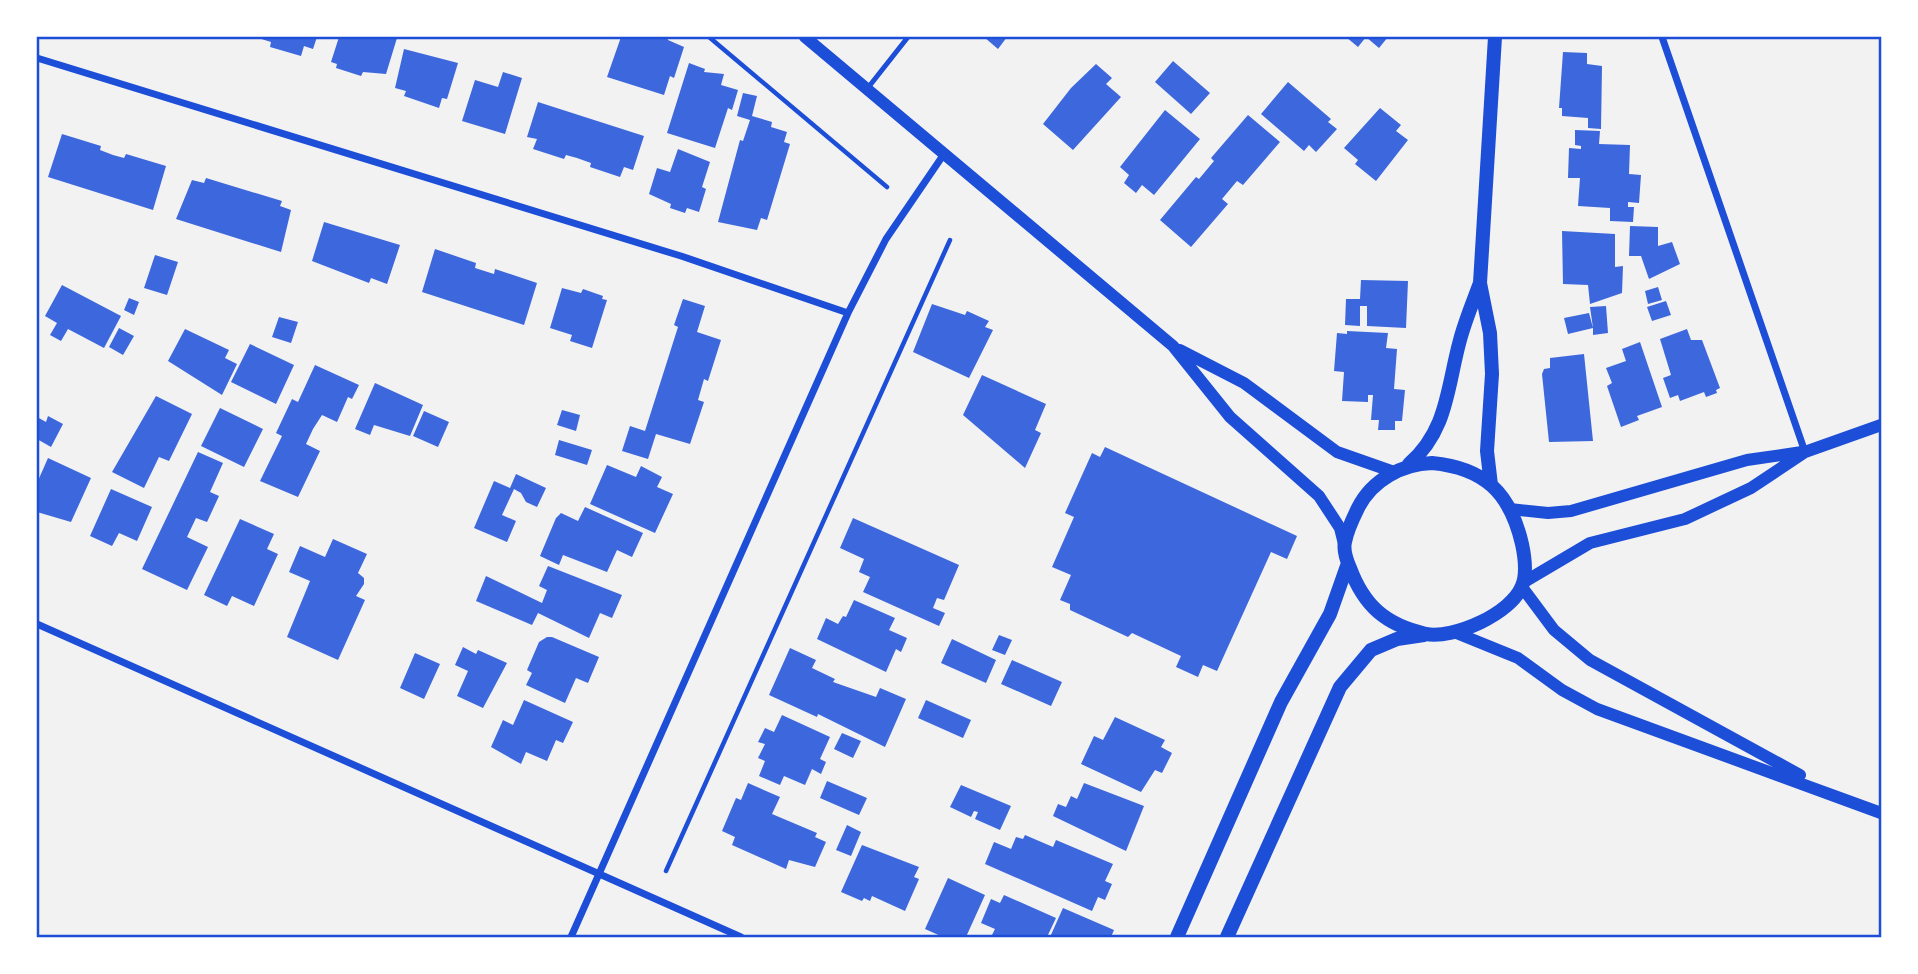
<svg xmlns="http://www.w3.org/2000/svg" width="1918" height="974" viewBox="0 0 1918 974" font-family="Roboto,sans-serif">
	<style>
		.building { fill: #3d67dc }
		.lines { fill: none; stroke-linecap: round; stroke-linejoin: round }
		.path { stroke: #1d4ed8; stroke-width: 4.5 }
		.service { stroke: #1d4ed8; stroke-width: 5 }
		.minor { stroke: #1d4ed8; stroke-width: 7 }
		.tertiary { stroke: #1d4ed8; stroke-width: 12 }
		.secondary { stroke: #1d4ed8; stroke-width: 14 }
		.neatline { fill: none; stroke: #1d4ed8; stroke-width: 2.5 }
	</style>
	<rect width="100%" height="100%" fill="#f2f2f2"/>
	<path class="building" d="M255,37H317L313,49L304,46L301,56L270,47L271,42Z
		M339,37L397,38L386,74L363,72L361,76L336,68L337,64L331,62Z
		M621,37H667L668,40L684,47L674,78L670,76L664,95L607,77Z
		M984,37H1007L998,49Z
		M1346,37H1388L1379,48L1366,37L1358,47Z
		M404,49L458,63L447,99L442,98L439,108L404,96L406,91L395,88Z
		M1563,52L1587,53V64L1602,66L1601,129L1588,128V118L1562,116V108H1559Z
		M1173,61L1210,93L1191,114L1155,82Z
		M689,63L705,69L704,72L724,74L721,85L738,90L732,110L728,108L715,148L667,133Z
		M1096,64L1112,78L1106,84L1121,97L1073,150L1043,124L1071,88Z
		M503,72L522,78L505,134L462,121L475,80L498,87Z
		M1288,82L1331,119L1328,122L1337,129L1316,152L1309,145L1304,151L1261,114Z
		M743,93L757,96L752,116L772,122L771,127L787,132L784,142L790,144L767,220L761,218L757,230L718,222L740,140L743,141L750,120L737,116Z
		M538,102L644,136L633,170L624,167L620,177L590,167L591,163L577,158L566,155L564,159L533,149L537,139L527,137Z
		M1380,108L1401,125L1396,131L1408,140L1376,181L1355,164L1358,160L1344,148Z
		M1165,110L1200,139L1154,195L1142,185L1136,193L1124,183L1129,175L1120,167Z
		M1248,115L1280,142L1243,185L1237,181L1222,199L1228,204L1191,247L1160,220L1196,177L1199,179L1214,161L1211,158Z
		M1575,130L1600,131L1599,144L1630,145L1629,174L1641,175L1639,203L1628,202V207H1634L1633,222L1610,221V208L1578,206L1580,178H1568L1569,148L1581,149V146L1575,145Z
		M62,134L101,146L100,150L113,155L124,158L126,154L166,166L153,210L48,177Z
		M678,149L710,162L702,187L706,189L699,212L687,208L685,213L670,208L671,204L649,194L657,168L670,172Z
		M206,178L282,201L280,206L291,210L281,252L176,219L192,180L204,183Z
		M324,222L400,245L387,284L371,278L369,283L312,261Z
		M1630,226L1658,227V246L1672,242L1680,264L1649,279L1641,256H1629Z
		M1562,231L1615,234V267L1623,266L1622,293L1590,304L1588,285L1563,284Z
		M435,249L476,263L475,268L494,274L495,269L537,283L524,325L422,292Z
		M155,255L178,262L167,295L144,288Z
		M1361,280L1408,281L1406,328L1367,326V306H1360V326L1345,325L1346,299H1360Z
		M62,285L121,316L104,348L68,329L61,341L50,335L57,323L45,316Z
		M1658,287L1662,300L1648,304L1645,291Z
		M562,288L581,293L583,289L603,296L602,299L607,300L592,348L570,341L572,335L550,328Z
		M129,298L139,302L134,315L124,310Z
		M683,299L705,306L697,332L721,340L708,381L704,379L698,400L704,402L690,444L656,434L648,459L622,451L630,426L645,431L678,327L674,325Z
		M1666,301L1671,315L1652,321L1647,307Z
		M932,304L965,315L967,311L989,321L985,327L993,330L969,378L913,352Z
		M1606,306L1608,333L1593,335V328L1568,334L1564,318L1589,313L1593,328L1590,307Z
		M279,317L298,322L291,343L272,337Z
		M119,328L134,336L123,355L109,347Z
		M185,329L229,350L225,358L237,364L222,395L168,361Z
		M1687,329L1691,340H1702L1720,388L1716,390L1717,393L1706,397L1704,392L1680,401L1678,395L1670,398L1663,378L1671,375L1660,339Z
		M1347,331L1388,333L1386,348L1397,349L1394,389L1405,390L1402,421H1395V430H1378L1379,420H1371L1373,395H1368V402L1342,401L1344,372L1334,371L1337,333L1347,334Z
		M1640,342L1662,407L1637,416L1639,420L1621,427L1607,386L1612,383L1606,368L1626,361L1622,349Z
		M250,344L294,365L276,404L231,382Z
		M1584,354L1593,441L1549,442L1542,374L1544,369L1550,368V358Z
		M315,365L359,385L352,399L348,397L337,422L322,415L313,429L306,444L320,451L298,497L260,481L282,436L276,433L292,399L298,402Z
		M982,375L1046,404L1035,430L1041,433L1025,468L963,415Z
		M375,383L423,405L410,436L374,425L370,435L355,429Z
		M156,396L192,414L169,461L159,457L144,488L112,472Z
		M220,408L263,429L244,467L201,446Z
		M562,410L580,415L576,431L557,425Z
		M424,411L449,422L438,447L413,436Z
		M48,416L63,424L51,447L37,439V417L46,422Z
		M559,440L592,450L587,465L555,455Z
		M1105,447L1297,536L1287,559L1271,552L1217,671L1203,665L1198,677L1176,667L1181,656L1132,633L1128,637L1070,610V604L1060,600L1071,575L1052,567L1074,517L1065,513L1092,453L1100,457Z
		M198,452L223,463L210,492L219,496L207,522L196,518L187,537L208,547L187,590L142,569Z
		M48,458L91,478L71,522L37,512V483Z
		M607,465L636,477L641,466L662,477L657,487L673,494L655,533L590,504Z
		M516,474L546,488L537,507L526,502L521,493L514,489L502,515L516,521L507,542L474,528L494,481L510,488Z
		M111,489L152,507L137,541L119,533L112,546L90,536Z
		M585,507L643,533L632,557L617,550L607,572L563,555L559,565L540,556L556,518L561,513L578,521Z
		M853,518L959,565L944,600L937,598L933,608L945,613L939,626L863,592L870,577L859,572L864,559L840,548Z
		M240,519L274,534L267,549L278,554L254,606L232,596L227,606L204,595Z
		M333,539L367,554L358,573L364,578V584L356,596L365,600L338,660L287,637L310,581L289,572L300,546L325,557Z
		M548,566L622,595L612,618L600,613L589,638L538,613L532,625L476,601L486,576L542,603L547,590L539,586Z
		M854,600L895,618L889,630L907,638L901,652L896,649L886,672L817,639L826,618L838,624L843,616L846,617Z
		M999,635L1012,640L1005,655L992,650Z
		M547,637H552L599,657L588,683L576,678L565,703L526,685L532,673L527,670L539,642Z
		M952,639L996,660L986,683L941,663Z
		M463,647L476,654L478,650L507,663L483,708L457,696L468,671L455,665Z
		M790,648L816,660L812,668L835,679L833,682L876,697L880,688L906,699L885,747L818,714L817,717L769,695Z
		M415,653L440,664L424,699L400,688Z
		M1012,660L1062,682L1051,706L1001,684Z
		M524,700L573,722L563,743L556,740L547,761L526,752L521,764L491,747L503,720L513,725Z
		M926,700L971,720L963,738L918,718Z
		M782,715L830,737L820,759L826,762L821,774L812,769L805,785L784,776L780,785L759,776L765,761L758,758L765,744L758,742L765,728L774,732Z
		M1115,717L1165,740L1161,747L1172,753L1162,773L1155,770L1141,792L1081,764L1094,736L1103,740Z
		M842,733L861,741L853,758L834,749Z
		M827,781L867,798L859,815L820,798Z
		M748,783L780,797L772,814L817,833L815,837L826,842L815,867L789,860L786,869L732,845L735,837L722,831L736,798L741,800Z
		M1084,783L1144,806L1126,851L1053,816L1058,804L1066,807L1071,796L1077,799Z
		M961,785L1011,806L1000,830L975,819L978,812L974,811L971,817L950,807Z
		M847,825L861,832L851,856L836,850Z
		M1025,835L1053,847L1056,840L1113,864L1105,881L1112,884L1105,900L1098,897L1092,911L985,864L994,842L1011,849L1016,837L1023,839Z
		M862,845L919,867L914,877L919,879L905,911L872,896L870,901L864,898L862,901L841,892Z
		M948,878L985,895L966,937H943L925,929Z
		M1004,895L1056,918L1047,937H991L995,929L981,923L991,899L1000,903Z
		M1063,908L1114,930L1111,937H1050Z"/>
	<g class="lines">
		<path class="path" d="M709,37L887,187
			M666,871L950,240"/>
		<path class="service" d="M867,89L908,37"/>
		<path class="minor" d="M1662,37L1805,452
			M37,58L681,256L848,313
			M37,624L741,937
			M571,937L848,313L886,239L944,154"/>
		<path class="tertiary" d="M805,37L1173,346L1230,417L1319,496L1340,528L1344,544
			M1180,350L1244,383L1337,452L1394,472
			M1510,509L1548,513L1571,511L1747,460L1802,452
			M1524,582L1590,543L1685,519L1751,488L1805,452L1881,425
			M1522,587L1554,630L1590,660L1800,775
			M1454,632L1518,658L1562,690L1597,709L1881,813"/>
		<path class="secondary" d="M1432,463C1484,468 1510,492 1522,544C1525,558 1527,574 1522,586C1511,614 1454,639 1426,634C1386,625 1364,606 1350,568C1347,561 1343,550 1345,542C1347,531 1353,518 1358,508C1372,480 1402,464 1432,463Z
			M1409,464C1448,430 1447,387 1460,340C1465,321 1473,302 1480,283
			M1491,485L1487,451L1492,374L1490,333L1480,283L1495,37
			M1177,937L1281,702L1330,614L1348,563
			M1227,937L1340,687L1371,650L1397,639L1424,635"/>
	</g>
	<rect width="1918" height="974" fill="none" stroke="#ffffff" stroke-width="77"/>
	<rect x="38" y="38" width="1842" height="898" class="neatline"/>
</svg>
